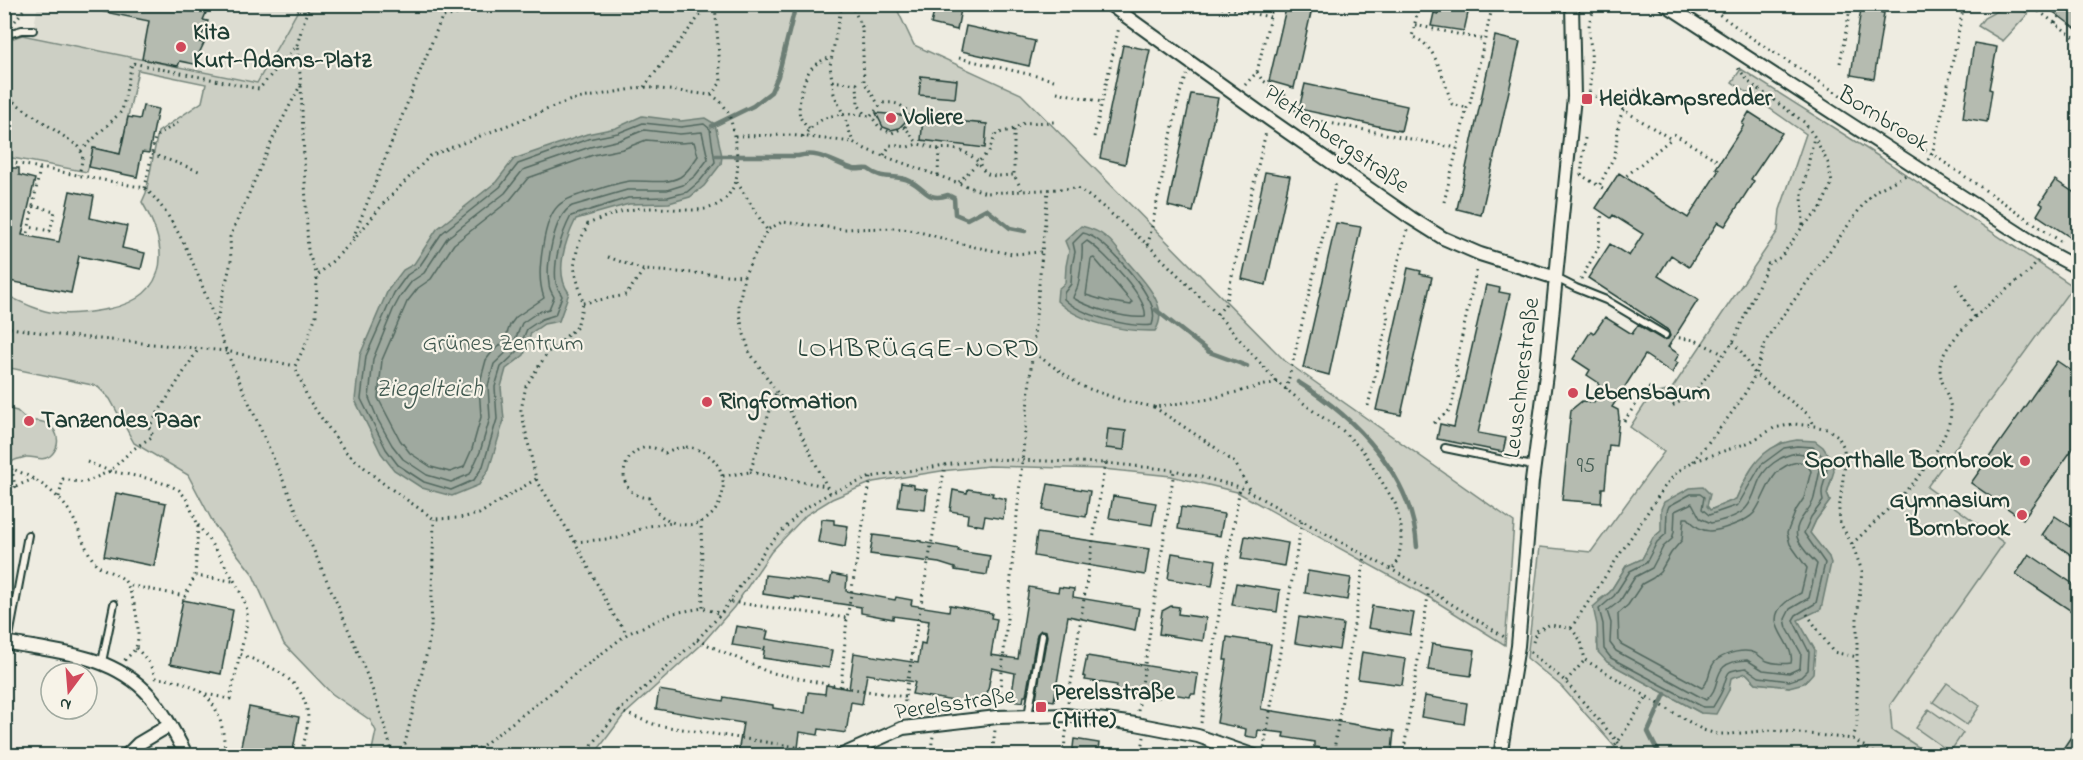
<svg xmlns="http://www.w3.org/2000/svg" width="2083" height="760" viewBox="0 0 2083 760" font-family="'Indie Flower',sans-serif">
	<style>
		.built { fill: #ddddd2 }
		.green { fill: #cccfc4; stroke: #76867c; stroke-width: 1.5; fill-rule: evenodd }
		.water { fill: #9fa99f; stroke: #6c7e74; stroke-width: 1.5 }
		.lines { fill: none; stroke-linecap: round; stroke-linejoin: round }
		.shore { stroke: #52685f; stroke-width: 1.5 }
		.stream { stroke: #6c7e74; stroke-width: 4.5 }
		.building { fill: #b5bbb0; stroke: #1f3d34; stroke-width: 1.5 }
		.service-casing { stroke: #1f3d34; stroke-width: 10 }
		.minor-casing { stroke: #1f3d34; stroke-width: 16 }
		.path { stroke: #1f3d34; stroke-width: 3; stroke-dasharray: 1.5 4.5; stroke-linecap: butt }
		.service { stroke: #f7f3e8; stroke-width: 6 }
		.minor { stroke: #f7f3e8; stroke-width: 12 }
		.poi-dot { fill: #d1495b; stroke: #f7f3e8; stroke-width: 2 }
		.labels { text-anchor: middle; dominant-baseline: central; stroke-width: 4.5; stroke-linejoin: round; paint-order: stroke }
		.number-label { font-size: 21px; fill: #445c53 }
		.poi-label { font-size: 24px; font-weight: bold; fill: #1f3d34; stroke: #f7f3e8; text-anchor: start }
		.street-label { font-size: 24px; fill: #1f3d34; stroke: #f7f3e8 }
		.park-label { font-size: 24px; fill: #425a51; stroke: #f7f3e8 }
		.water-label { font-size: 26px; font-style: italic; fill: #3f584f; stroke: #f7f3e8 }
		.quarter-label { font-size: 27px; letter-spacing: 1.5px; fill: #1f3d34; stroke: #f7f3e8 }
	</style>
	<rect width="100%" height="100%" fill="#eeece1"/>
	<filter id="ink" filterUnits="userSpaceOnUse"><feTurbulence type="fractalNoise" baseFrequency=".0167" numOctaves="2"/><feDisplacementMap in="SourceGraphic" scale="12" xChannelSelector="R" yChannelSelector="G"/><feConvolveMatrix kernelMatrix="1 2 1 2 8 2 1 2 1" color-interpolation-filters="sRGB"/></filter>
	<g filter="url(#ink)">
		<path class="built" d="M38,5H301L257,83L32,36Z
			M2073,286L2078,289V755H1931L1892,730L1890,705L2004,543L1927,487Z"/>
		<path class="green" d="M301,5H895L914,45L1021,94L1285,361L1514,522L1505,645L1432,599L1237,492L1171,476L1103,469L989,466L941,471L873,482L832,499L806,515L771,552L734,607L700,646L623,716L594,755H371L376,731L370,720L331,693L284,644L252,573L215,526L188,475L134,443L110,399L97,386L5,367L4,294C21,302 38,311 56,313C70,315 84,313 97,311C166,302 174,256 142,202L146,193L158,132L202,102L206,84L138,70L120,154L94,148L87,172L7,157H4L5,41L22,35L257,83Z
			M2008,5H2015L2028,14L2003,41L1978,26L1984,18Z
			M1741,69L1878,156L2073,286L1927,487L2004,543L1890,705L1892,730L1931,755H1622L1561,686L1527,658L1540,547L1591,552L1664,452L1630,427L1651,395L1671,390L1778,231L1780,210L1806,134L1732,82ZM1782,442L1831,482L1827,494L1830,501L1816,520L1810,533L1829,557L1798,620L1789,687L1756,683L1746,673L1730,678L1729,690L1701,713L1607,662L1597,644L1599,600L1610,592L1626,566L1642,559L1653,538L1661,531L1707,506L1710,510L1736,499C1749,469 1754,460 1782,442Z
			M9,409L17,411L29,422C53,416 67,441 50,456C42,462 34,456 26,457C22,458 17,459 13,461L11,465L5,464V411Z
			M1947,683L1980,706L1967,725L1933,702Z
			M1929,709L1963,733L1950,752L1916,728Z"/>
		<path class="water" d="M642,116L681,121L705,118L715,124L722,156L721,164L704,186L690,197L669,203L629,204L576,219C565,241 554,273 569,293L559,321L544,324L531,333L524,355L506,369L501,387L504,420L489,469L479,485L452,496L422,488L394,470L381,453L355,400L360,355L388,290L403,270L414,264L437,229L496,182L514,159L587,134L616,128Z
			M1081,226C1090,228 1099,231 1107,238C1114,243 1119,252 1125,259C1140,277 1172,306 1155,331C1124,332 1080,323 1057,301L1058,289L1065,283L1066,266L1069,251L1065,241Z
			M1797,440L1815,441L1823,447L1833,462L1834,471L1827,494L1830,501L1816,520L1810,533L1829,557L1831,563L1821,609L1798,620L1815,650L1813,673L1804,683L1789,687L1756,683L1746,673L1731,678L1729,690L1716,714L1701,713L1607,662L1598,652L1597,625L1593,607L1610,592L1626,566L1642,559L1653,538L1661,531V509L1664,502L1690,488L1703,487L1710,494L1707,506L1710,510L1736,499C1749,470 1761,444 1797,440Z"/>
		<g class="lines">
			<path class="shore" d="M643,123L681,127L704,124L710,129L715,162L700,181L687,192L668,197L628,198L571,216C561,235 553,261 556,283C557,288 560,292 562,296L555,315L542,319L527,329L518,351L501,367L495,387L497,419L483,466L474,480L451,490L424,482L398,465L386,449L361,399L366,356L394,293L407,275L419,267L442,233L500,187L518,164L588,139L618,133Z
				M644,130L680,134L702,132L708,159L695,176L683,185L667,190H627L572,206C553,216 546,265 549,284C549,289 552,293 554,297L549,309L538,312L522,323L512,347L494,364L488,386L490,418L480,452L470,474L451,482L427,475L403,459L392,445L378,420L369,398L373,359L393,310L400,297L412,281L424,273L447,238L505,193L523,170L590,147L620,140Z
				M646,140L680,143L694,142L698,156C693,163 688,172 680,177C666,185 646,180 630,181C620,182 609,186 599,189C561,200 550,201 543,245C540,264 538,280 544,298L516,317L510,325L504,342L492,352L486,360L479,386L481,417L472,449L464,467L450,472L431,467L410,453L400,440L378,398L382,360L407,302L418,288L431,279L454,244L510,200L528,178L593,155L623,149Z
				M1083,233C1102,236 1139,280 1148,298C1153,306 1155,316 1152,325C1129,328 1080,315 1064,299V293L1071,284L1072,266L1075,252L1073,243Z
				M1087,241C1103,251 1149,299 1145,317C1125,319 1090,308 1073,298C1074,293 1077,290 1078,285C1080,276 1083,252 1082,245Z
				M1094,258L1129,299L1132,302L1131,305L1106,301L1086,295L1091,259Z
				M1797,446L1813,447C1841,470 1817,479 1823,501L1811,517L1804,533L1825,563L1816,603L1796,615L1793,620L1809,652L1808,670L1801,677L1789,681L1759,677L1746,668C1725,671 1729,670 1723,688C1721,695 1716,701 1713,707H1703L1611,658L1604,649L1603,624L1599,609L1614,596L1630,571L1646,563L1657,542L1666,534L1667,511L1669,506L1691,494H1700L1704,497L1702,509L1709,515L1738,505L1761,465L1784,448Z
				M1797,453L1810,455L1820,470C1818,480 1816,489 1814,498C1812,510 1793,521 1797,537C1800,548 1810,556 1817,564L1809,598L1790,609L1785,619L1787,628L1801,653L1800,668L1789,673L1763,670L1747,660C1707,662 1725,685 1706,700L1616,651L1610,643L1611,623L1607,611L1620,601L1635,577L1652,568L1663,547L1672,539L1674,532L1675,511L1692,503L1700,518L1711,523C1721,521 1739,516 1746,508C1752,502 1755,491 1758,483C1764,467 1781,455 1797,453Z
				M1798,462L1806,463L1811,471L1804,498L1796,510L1787,533L1790,544L1807,568L1801,593C1796,596 1789,599 1785,603C1760,624 1796,643 1791,663C1785,664 1774,664 1767,661C1763,660 1760,655 1755,653C1745,648 1727,653 1718,659C1707,667 1711,681 1702,688L1621,644L1619,641L1618,614L1628,605L1642,584L1653,578L1660,572L1671,553L1682,540L1684,518H1688C1702,536 1715,532 1733,525C1741,522 1749,519 1754,513C1768,494 1769,466 1798,462Z"/>
			<path class="stream" d="M712,126L753,106L771,92L778,76L796,4
				M716,156H798C821,150 834,164 854,169C859,170 863,168 868,169C885,182 894,173 910,181C926,189 927,202 948,195L954,198L955,214L967,219L986,209L1010,228L1025,231
				M1156,310L1209,352L1247,366
				M1298,382C1355,417 1413,476 1417,547
				M1661,756L1655,746L1648,732L1665,694"/>
		</g>
		<path class="building" d="M95,4H210L203,20L208,21L199,42L204,43L194,64L180,61L178,66L142,59L149,21L95,10Z
			M936,4H962L957,30L931,24Z
			M1287,4H1313L1294,88L1269,81Z
			M1440,4H1470L1464,31L1431,26L1434,13L1438,14Z
			M2042,4H2079V31L2059,16Z
			M1861,9L1884,13L1874,79L1851,75Z
			M966,26L1035,41L1029,66L961,51Z
			M1495,36L1520,42L1481,215L1457,209Z
			M1974,43L1997,47L1989,89L1992,90L1987,122L1963,118Z
			M1123,45L1150,50L1125,164L1100,158Z
			M921,76L957,80L955,98L919,95Z
			M1305,84L1407,106L1401,131L1299,109Z
			M1191,94L1218,98L1193,212L1168,206Z
			M143,106L158,109L149,153L142,152L137,177L89,167L93,148L120,154L128,117L140,119Z
			M1749,112L1782,133L1751,179L1754,181L1725,226L1718,222L1689,267L1671,255L1658,276L1698,300L1668,347L1679,354L1675,361L1678,363L1672,373L1645,355L1612,407L1618,410L1619,418L1616,446L1609,445L1605,488H1602L1601,503L1562,500L1571,410L1582,401L1594,403L1599,383L1587,375L1590,370L1573,359L1591,331L1594,333L1605,317L1632,334L1638,325L1663,340L1668,339L1670,336L1668,330L1588,278L1610,244L1629,256L1643,234L1613,215L1611,218L1596,208L1619,173L1688,218L1719,170L1716,168L1744,125L1742,124Z
			M876,113L911,116L899,128L891,130L883,127Z
			M923,118L987,124L985,148L921,140Z
			M4,168H19V175L35,179L22,235L59,242L70,191L94,196L90,218L127,226L122,248L145,253L141,269L79,256L71,293L4,280Z
			M1265,172L1290,176L1266,285L1242,279Z
			M2055,180L2079,196V243L2037,215L2043,205L2040,203Z
			M1336,223L1361,227L1329,375L1303,368Z
			M1408,268L1421,271L1420,274L1432,277L1401,415L1376,410Z
			M1486,285L1500,288L1499,292L1510,294L1478,433L1506,438L1503,452L1437,439L1440,424L1454,427Z
			M2057,361L2079,376V440L2023,519L1971,483Z
			M1108,429L1126,431L1124,450L1106,448Z
			M901,483L914,485V488L927,490L925,510L898,507Z
			M1048,484L1090,491L1086,517L1043,510Z
			M968,489L993,493L992,496L1006,499L1003,519L985,516L983,526L967,523L968,514L950,511L953,490L967,493Z
			M116,493L166,503L154,566L104,556Z
			M1113,496L1156,503L1152,525L1109,518Z
			M1181,507L1224,514L1220,536L1178,529Z
			M2055,516L2079,532V560L2042,535Z
			M822,519L834,520V524L848,526L845,547L818,542Z
			M1037,533L1149,549L1145,575L1034,556Z
			M873,535L921,541V542L959,549L958,551L990,556L987,575L955,570V568L939,563L870,554Z
			M1245,536L1288,543L1284,566L1241,559Z
			M1172,553L1216,560L1212,586L1168,579Z
			M2029,554L2079,588V616L2016,574Z
			M1308,571L1351,578L1347,600L1305,593Z
			M832,574L847,577L846,591L895,600L896,597L912,600L911,605L949,611L950,605L992,613L991,618L997,619L991,655L1018,659L1029,587L1058,592L1059,587L1074,589L1073,597L1139,608L1135,630L1068,616L1054,701L1036,698L1047,636L1046,631L1041,630L1037,634L1026,696H1024L1023,702L1011,700L1015,673L992,668L986,700L972,698L971,704L912,694L915,682L867,674L862,704L851,702L846,733L819,729L818,735L800,732L797,756H757L738,753L743,723L656,709L659,690L723,701L724,697L741,700L773,705V708L805,713L808,692L825,694L826,685L849,689L854,653L918,663L921,643L925,644L929,621L893,616V619L861,613V607L795,597V599L763,594L765,575L830,583Z
			M1236,583L1280,590L1277,612L1232,605Z
			M183,600L233,610L221,674L170,664Z
			M1171,606L1179,607L1178,614L1206,618L1203,641L1159,634L1162,611Z
			M1372,606L1414,613L1410,635L1368,628Z
			M1299,617L1343,624L1339,650L1295,643Z
			M736,626L768,631L766,639L832,650L829,668L763,658L765,646L764,650L732,645Z
			M1227,637L1271,644L1261,709L1394,731L1392,751L1387,750L1386,754L1356,749L1355,755L1314,747V742L1283,737L1284,733L1258,730L1257,738L1245,736L1246,729L1217,723L1227,660H1224Z
			M1432,644L1475,650L1471,676L1428,670Z
			M1362,652L1406,659L1402,685L1358,679Z
			M1087,656L1198,674L1195,694H1191L1190,697L1160,692L1159,698L1116,691L1117,685L1085,680L1086,677L1083,676Z
			M1425,696L1467,703L1464,724L1421,717Z
			M249,707L299,717L292,756H239Z
			M2079,725V756H2058Z
			M1074,739L1099,743L1097,756H1072Z"/>
		<g class="lines">
			<g class="service-casing">
				<path id="service" d="M4,35L22,30H33
					M1556,278L1576,288L1606,300L1665,335
					M1445,448L1533,466
					M8,642L28,535
					M102,662L114,604
					M1028,716L1042,635"/>
			</g>
			<g class="minor-casing">
				<path id="minor" d="M1109,4L1269,119L1411,218L1443,238L1480,254L1556,278
					M1665,4L2046,251L2078,268
					M4,642C56,652 113,654 150,696C165,713 176,736 187,756
					M126,756L138,744L170,725
					M840,756L903,728L997,717L1066,715L1136,724L1198,736L1255,756
					M1500,756L1518,646L1532,481L1547,367L1574,97L1572,4"/>
			</g>
			<path class="path" d="M842,4L830,66L834,94L844,116L853,142L867,150L986,193L1078,188L1102,206L1148,245L1217,314L1277,382L1316,413L1343,431L1363,451L1395,503L1401,526V544L1398,561L1392,570
				M851,4L862,27L864,82L879,105
				M1204,4L1270,17
				M1419,4L1412,37C1437,43 1444,83 1452,104L1467,108
				M1705,4L1756,41L1932,154L2063,243
				M2029,4L2078,40
				M966,12L968,4
				M15,21L28,4
				M2055,23L2059,16
				M1415,25L1485,40
				M959,58L1058,81
				M1840,63L1851,4
				M1257,72L1262,80L1284,94L1296,111L1309,119L1457,148
				M832,81L857,84L858,104L865,115
				M1245,85L1257,72L1273,4
				M301,86L308,252L317,275
				M644,87L709,4
				M1057,92L1102,102
				M4,95L79,147L83,156L79,175
				M711,95L721,82L715,4
				M1589,95L1604,98L1671,139L1625,177
				M1589,98C1590,82 1592,65 1591,49C1589,32 1585,18 1600,4
				M905,127L908,121V112C900,103 894,102 882,103L871,116L880,128L892,133L905,127L918,144
				M809,129C806,126 802,121 800,117C797,104 803,80 810,70C815,63 823,60 831,57
				M1014,130V175L1023,192
				M1674,134L1720,162
				M735,136L789,135L853,142
				M803,137C821,112 842,112 871,116
				M1094,137L1119,27
				M1585,138L1581,175L1599,186
				M81,151L122,111L132,63L259,89L297,45L309,4
				M152,154L199,171
				M884,155L890,145L908,147L918,144L939,149
				M1928,160L1932,154L1944,105L1964,4
				M4,161L145,188C190,231 207,306 231,362C262,432 293,503 324,574C350,633 377,692 393,756
				M938,175L939,149C953,147 968,151 978,162C981,165 983,171 986,173C994,178 1006,175 1014,175
				M737,182L767,230
				M959,182L989,151L996,134L1014,129L1024,123L1055,122
				M145,188L155,137L182,120
				M1608,191L1599,186L1615,155L1619,121L1623,110L1639,86
				M1444,202L1467,108L1470,103L1493,4
				M33,206L55,211L50,231L29,227Z
				M33,206L40,168
				M1803,225L1802,194L1814,137
				M28,233L29,227
				M353,238L442,17L516,4
				M1148,245L1180,93L1187,75
				M608,257L643,270L744,276
				M1581,279L1599,246L1602,212
				M1956,284L1975,317
				M4,294L7,280
				M583,303L626,295L643,271
				M1217,314L1225,305L1266,132
				M217,320L231,262L230,237L274,136L301,84L297,45
				M4,327L58,335L226,351L295,366
				M1673,337L1695,340L1723,354
				M1733,342L1743,354L1755,374L1809,415L1814,425
				M1034,353L1081,386L1124,401L1154,407L1209,399L1277,382
				M1286,390L1336,182
				M1368,406L1388,319L1386,307L1407,230
				M1154,407L1213,446L1235,463L1250,491
				M1624,421L1648,387L1674,405L1693,394L1733,342L1768,264L1781,257L1803,226L1820,210L1832,183L1828,163L1814,136L1804,122L1750,83L1738,68
				M1434,423L1451,409L1458,375L1455,368L1477,267
				M686,447C746,454 727,538 675,523C662,519 653,510 649,498C603,494 628,428 665,453L673,449Z
				M1693,461C1713,436 1743,403 1755,374C1760,361 1763,348 1769,335L1867,199L1877,190L1906,175
				M87,462L110,471L146,478L169,485L179,490L186,498L198,525L195,576L185,596L127,585
				M4,466C30,474 57,491 71,514C79,529 84,546 93,560C100,571 116,572 124,580C134,592 142,633 136,647C134,652 127,657 124,661
				M750,472L826,486
				M723,476L750,472L776,392
				M536,479L479,514L459,518L434,519L380,481L345,451L308,399L295,366L307,341L316,315L317,276L351,243L384,203L430,156L571,100L644,87L711,95C730,105 732,123 735,142C738,158 740,177 731,191C714,220 679,207 650,208C627,208 609,215 588,224L578,245L574,267L583,303L577,327L548,352L526,386L521,410L536,479L575,542L613,614L627,634
				M16,486L34,479
				M830,493L790,411L750,353L742,328L739,305L744,276L767,230L782,222L844,229L895,228L916,231L970,246L1012,254L1043,252
				M59,497L63,479L84,483L110,471L132,450L153,436L149,427L199,348
				M4,502L15,487L12,469
				M701,521L703,608
				M198,525C210,541 246,594 247,612C248,625 243,641 240,654C270,666 306,679 308,718C308,730 303,744 301,756
				M575,542L618,538L648,526L673,523
				M1852,544C1886,511 1935,469 1949,423C1956,401 1941,390 1940,370C1937,341 2009,288 2030,271L2038,261
				M4,548V567
				M195,576L233,581
				M731,602L847,618
				M1807,614L1833,652L1857,657
				M1571,628L1665,486L1677,472L1692,462L1750,442L1774,428L1794,424L1814,426L1827,429L1838,436L1844,448L1845,463L1839,510L1840,523L1852,544L1862,571L1857,619V724L1853,739
				M697,640L768,672L841,687L905,697
				M1533,642L1536,631L1549,625L1571,628L1581,641L1585,660L1703,730L1717,734H1732L1772,730L1853,739L1879,756
				M136,648C145,657 152,665 155,678C206,681 224,705 225,756
				M1530,652L1565,681L1630,756
				M1566,681L1585,660
				M841,687L847,618L871,477
				M206,694L230,699L240,654
				M1068,702L1105,463
				M999,703L1048,190
				M619,711L656,725L829,752
				M1138,711L1174,471
				M904,714L905,697L945,465
				M1201,723L1240,487
				M1264,748L1302,520
				M402,756L427,652L431,629L434,519
				M469,756L627,634L674,613L703,608L721,614
				M587,756L592,745L619,711L697,640L721,614L766,548L802,510L830,493L871,477L945,465L988,459L1105,463L1174,470L1240,487L1429,590L1506,638
				M930,756L933,736
				M992,756L995,730
				M1063,756L1067,726
				M1141,756L1144,737
				M1333,756L1365,556
				M1403,756L1429,590
				M1612,756L1614,746L1618,742L1646,698"/>
			<use href="#service" class="service"/>
			<use href="#minor" class="minor"/>
		</g>
	</g>
	<g class="poi-dot">
		<circle cx="181" cy="47" r="6"/>
		<rect x="1581" y="93" width="12" height="12" rx="3"/>
		<circle cx="891" cy="118" r="6"/>
		<circle cx="1573" cy="393" r="6"/>
		<circle cx="707" cy="402" r="6"/>
		<circle cx="29" cy="421" r="6"/>
		<circle cx="2025" cy="461" r="6"/>
		<circle cx="2022" cy="515" r="6"/>
		<rect x="1035" y="701" width="12" height="12" rx="3"/>
	</g>
	<g class="labels">
		<g class="number-label">
			<text x="1586" y="467">95</text>
		</g>
		<g class="poi-label">
			<text x="193" y="33">Kita<tspan x="193" dy="28">Kurt-Adams-Platz</tspan></text>
			<text x="1599" y="99">Heidkampsredder</text>
			<text x="903" y="118">Voliere</text>
			<text x="1585" y="393">Lebensbaum</text>
			<text x="719" y="402">Ringformation</text>
			<text x="41" y="421">Tanzendes Paar</text>
			<text x="2013" y="461" text-anchor="end">Sporthalle Bornbrook</text>
			<text x="2010" y="501" text-anchor="end">Gymnasium<tspan x="2010" dy="28">Bornbrook</tspan></text>
			<text x="1053" y="693">Perelsstraße<tspan x="1053" dy="28">(Mitte)</tspan></text>
		</g>
		<g class="street-label">
			<text transform="translate(1883 120) rotate(32)">Bornbrook</text>
			<text transform="translate(1336 140) rotate(35)">Plettenbergstraße</text>
			<text transform="translate(1523 378) rotate(-83)">Leuschnerstraße</text>
			<text transform="translate(955 705) rotate(-8)">Perelsstraße</text>
		</g>
		<g class="park-label">
			<text x="503" y="344">Grünes Zentrum</text>
		</g>
		<g class="water-label">
			<text x="429" y="390">Ziegelteich</text>
		</g>
		<g class="quarter-label">
			<text x="919" y="349">LOHBRÜGGE-NORD</text>
		</g>
	</g>
	<rect width="2083" height="760" fill="none" stroke="#f7f3e8" stroke-width="24"/>
	<rect x="12" y="12" width="2059" height="736" fill="none" stroke="#1f3d34" stroke-width="2" filter="url(#ink)"/>
	<g transform="translate(69 691) rotate(196)"><circle r="28" fill="#f7f3e8" stroke="#a1aaa0" stroke-width="1.5"/>
	<path d="M0-4.5L10 22L0 15L-10 22Z" fill="#d1495b"/>
	<text y="-9" font-size="16" font-weight="bold" text-anchor="middle" fill="#1f3d34">N</text>
	</g>
</svg>
